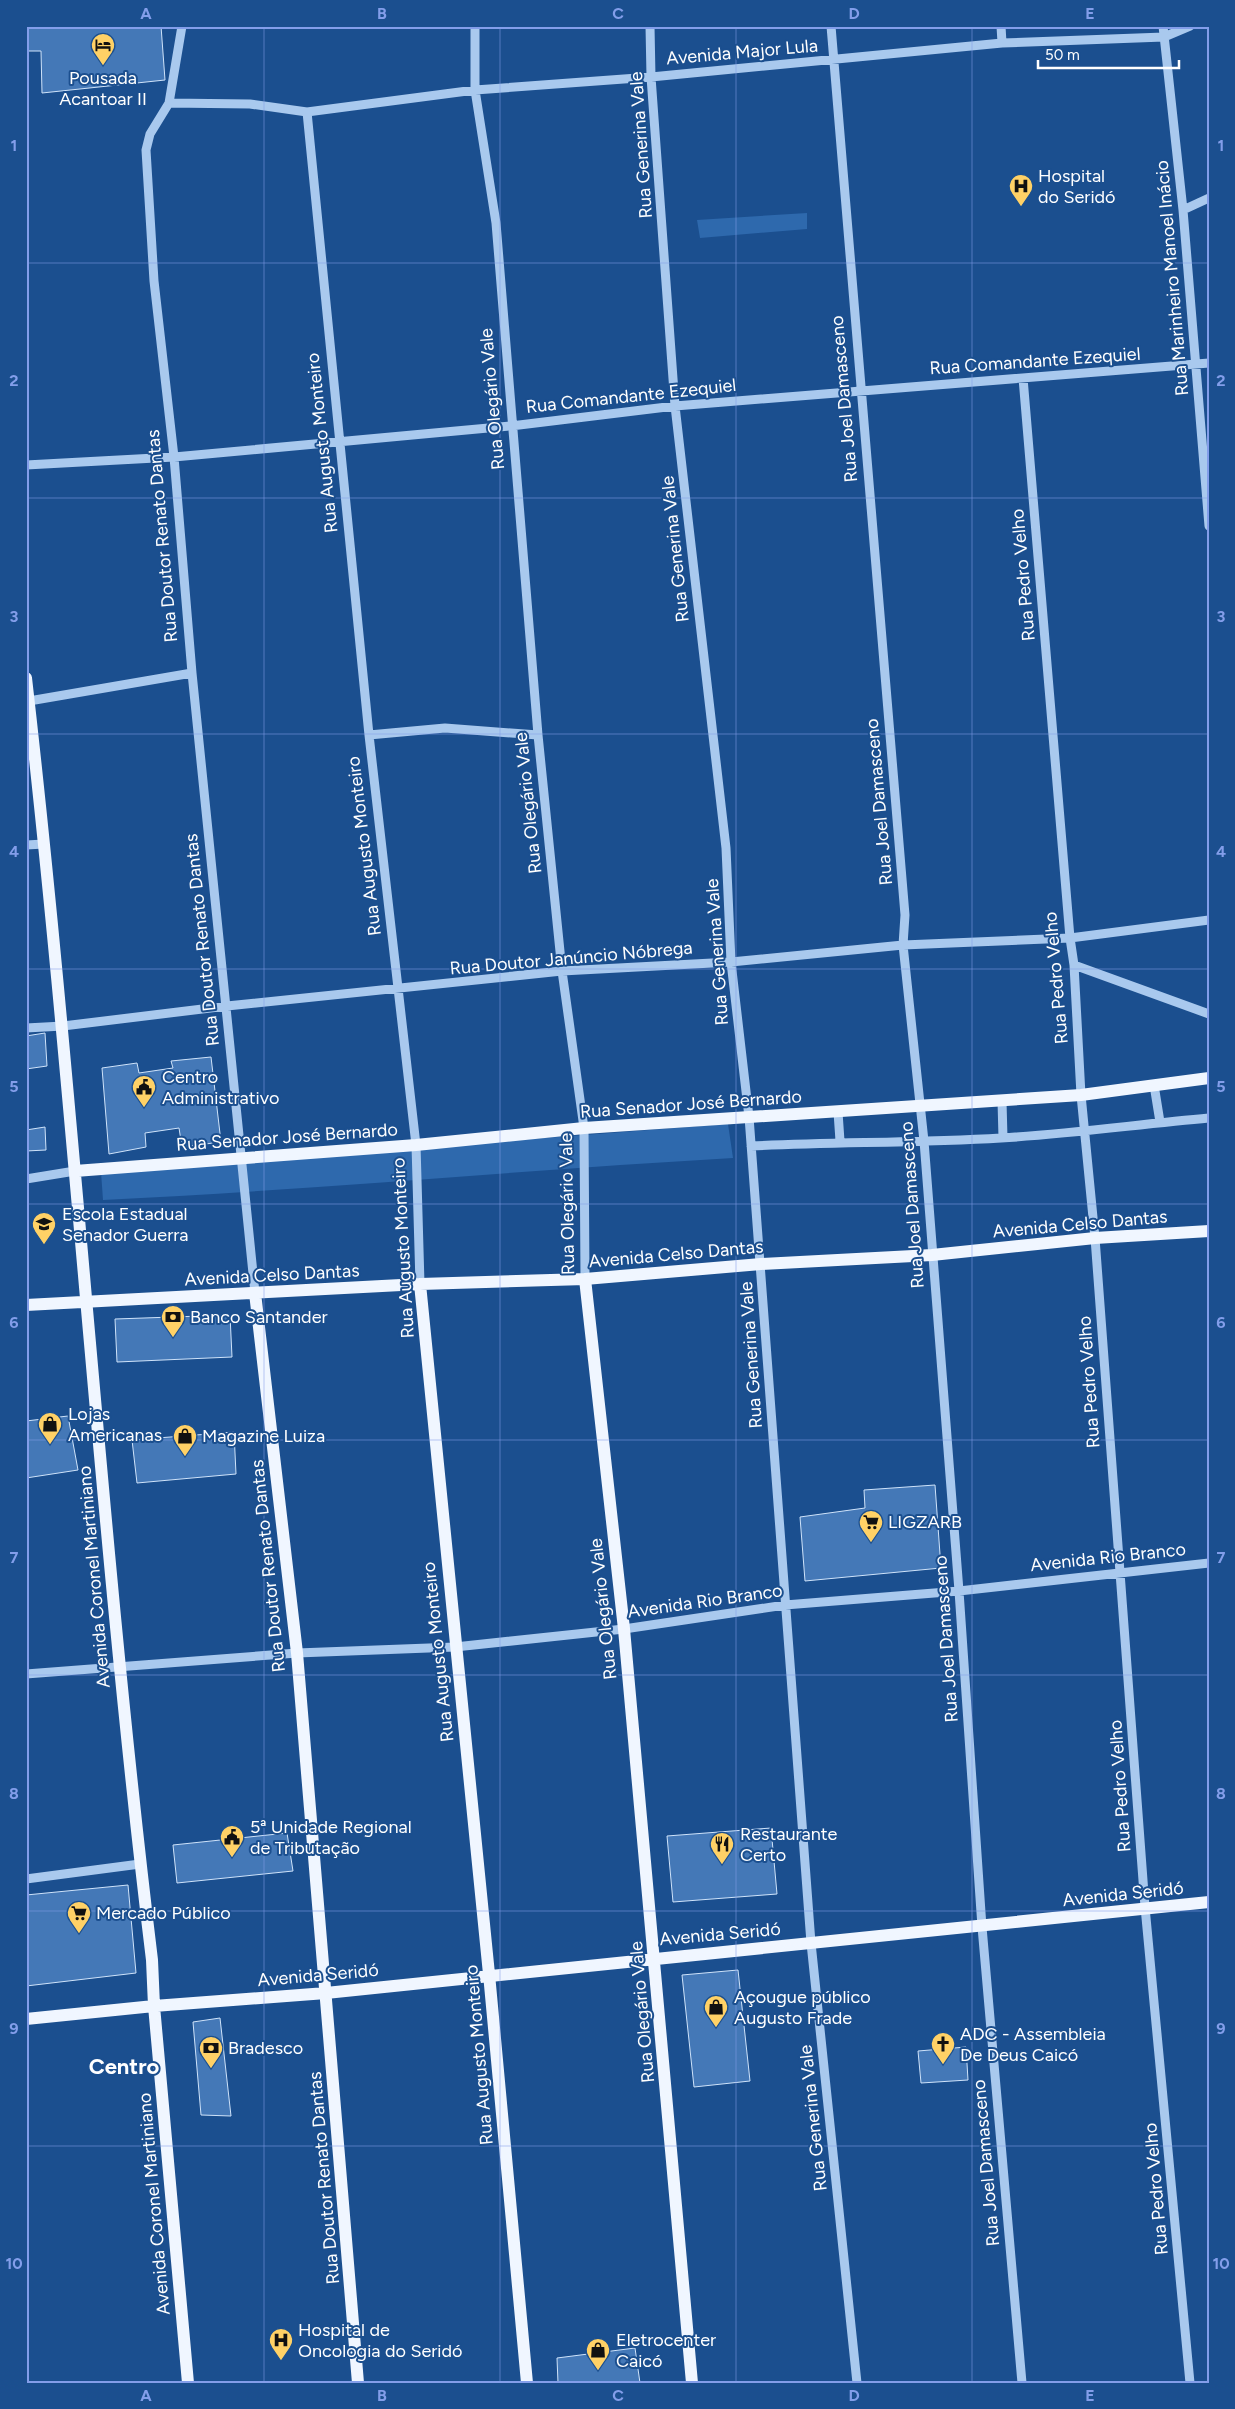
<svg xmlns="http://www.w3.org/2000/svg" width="1235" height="2409" viewBox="0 0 1235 2409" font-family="Figtree,sans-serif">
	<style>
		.green { fill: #2e69ad }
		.building { fill: #4478b7; stroke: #cfe3fa }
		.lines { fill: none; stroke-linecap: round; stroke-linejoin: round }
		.minor { stroke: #a9c9ee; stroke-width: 9 }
		.major { stroke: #f0f6ff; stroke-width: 12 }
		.grid { fill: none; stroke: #839eea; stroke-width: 1; stroke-opacity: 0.55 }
		.labels { text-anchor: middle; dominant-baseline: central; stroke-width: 4; stroke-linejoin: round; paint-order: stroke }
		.street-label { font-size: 18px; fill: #fff; stroke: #1b4f8f }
		.poi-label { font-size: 18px; fill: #fff; stroke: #1b4f8f; text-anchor: start }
		.district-label { font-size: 22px; font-weight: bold; fill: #fff; stroke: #1b4f8f }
		.neatline { fill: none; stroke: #839eea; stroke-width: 2 }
		.grid-label { font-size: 16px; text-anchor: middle; font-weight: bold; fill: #839eea }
	</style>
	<rect width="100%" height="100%" fill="#1b4f8f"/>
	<path class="green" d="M807,213V229L700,238L697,220Z
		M728,1124L733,1158C523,1170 313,1190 103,1200L101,1172Z"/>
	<path class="building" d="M26,26H161L165,80L42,93L41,51H26Z
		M45,1033L47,1066L26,1069V1036Z
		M211,1057L221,1142L182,1147L179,1128L145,1133L146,1147L109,1154L102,1068L137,1063L139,1073L173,1068L171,1061Z
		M45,1127L46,1150L26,1151V1130Z
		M230,1315L232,1357L117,1362L115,1319Z
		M68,1416L78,1470L26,1478V1421Z
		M234,1432L236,1474L137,1483L132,1440Z
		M935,1485L941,1568L805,1581L800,1517L865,1508L864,1490Z
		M771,1828L777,1894L673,1902L667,1836Z
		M287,1833L293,1871L177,1883L173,1845Z
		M128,1885L136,1973L26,1986V1895Z
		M738,1970L750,2081L694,2087L682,1975Z
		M220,2018L231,2116L201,2115L193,2022Z
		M966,2047L968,2080L921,2083L918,2051Z
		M635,2348L640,2383H558L557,2358Z"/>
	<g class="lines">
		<path class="minor" d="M182,26L169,103L150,134L146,150L154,281L174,457L192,673L255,1293
			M475,26V90L496,223L538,735L562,971L584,1128L585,1279
			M650,26L651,77L675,406L726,848L731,962L749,1117L811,1943L857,2383
			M831,26L905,915L903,945L924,1141L959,1591L982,1927L1022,2383
			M1001,26L1002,43
			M1163,26L1183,210L1209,526
			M169,103L250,104L307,112L475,90L651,77L1002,43L1164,37L1190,26
			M307,112L369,735L416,1145L420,1284
			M1183,210L1209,198
			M1023,378L1070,938L1074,965L1081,1095L1095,1238L1145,1907L1190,2383
			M26,465L174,457L511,426L675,406L1209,363
			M29,701L192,673
			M369,735L445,728L538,735
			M26,845L44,844
			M1074,965L1209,1014
			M26,1028L63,1026L227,1006L562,971L731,962L903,945L1070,938L1209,920
			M1154,1085L1160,1122
			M1002,1101L1003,1138
			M838,1112L840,1141
			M751,1146C835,1142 918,1143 1001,1138C1071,1134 1140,1124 1209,1118
			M26,1179L75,1171
			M26,1674L297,1653L455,1647L624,1629L785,1605L959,1591L1209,1563
			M26,1879L140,1864"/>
		<path class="major" d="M26,678C75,1105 100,1534 152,1960L154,2006L188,2383
			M75,1171L416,1145L584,1128L1081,1095L1209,1078
			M585,1279L624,1629L692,2383
			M420,1284L489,1974L527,2383
			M255,1293L297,1653L358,2383
			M26,1305L420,1284L585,1279L761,1264L932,1255L1095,1238L1209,1231
			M26,2019L154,2006L326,1993L1209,1902"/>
	</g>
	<path class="grid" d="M264,26V2383M500,26V2383M736,26V2383M972,26V2383M26,263H1209M26,498H1209M26,734H1209M26,969H1209M26,1204H1209M26,1440H1209M26,1675H1209M26,1911H1209M26,2146H1209"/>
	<defs>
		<g id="hotel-pin" transform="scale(1.25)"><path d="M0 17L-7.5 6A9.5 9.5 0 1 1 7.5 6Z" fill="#ffd166" stroke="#1b4f8f"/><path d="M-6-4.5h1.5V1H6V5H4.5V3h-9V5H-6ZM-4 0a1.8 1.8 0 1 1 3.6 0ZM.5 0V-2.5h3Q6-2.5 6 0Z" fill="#111"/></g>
		<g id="hospital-pin" transform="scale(1.25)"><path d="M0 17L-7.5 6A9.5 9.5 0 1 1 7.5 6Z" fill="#ffd166" stroke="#1b4f8f"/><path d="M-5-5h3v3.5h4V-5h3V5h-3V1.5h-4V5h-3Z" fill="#111"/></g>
		<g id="civic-pin" transform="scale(1.25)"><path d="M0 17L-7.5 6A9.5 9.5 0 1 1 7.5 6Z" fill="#ffd166" stroke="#1b4f8f"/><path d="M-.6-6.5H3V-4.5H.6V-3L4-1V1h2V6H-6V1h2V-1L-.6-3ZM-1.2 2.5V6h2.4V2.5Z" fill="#111"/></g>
		<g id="school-pin" transform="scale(1.25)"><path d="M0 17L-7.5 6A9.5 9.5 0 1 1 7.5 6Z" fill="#ffd166" stroke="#1b4f8f"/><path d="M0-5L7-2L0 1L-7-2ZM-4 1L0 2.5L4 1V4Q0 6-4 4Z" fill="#111"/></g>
		<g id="bank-pin" transform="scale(1.25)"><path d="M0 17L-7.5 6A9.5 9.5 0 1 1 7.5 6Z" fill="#ffd166" stroke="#1b4f8f"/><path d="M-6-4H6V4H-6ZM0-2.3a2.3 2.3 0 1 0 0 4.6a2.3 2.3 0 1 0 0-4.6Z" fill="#111"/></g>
		<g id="shop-pin" transform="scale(1.25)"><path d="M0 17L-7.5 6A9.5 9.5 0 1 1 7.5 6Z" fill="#ffd166" stroke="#1b4f8f"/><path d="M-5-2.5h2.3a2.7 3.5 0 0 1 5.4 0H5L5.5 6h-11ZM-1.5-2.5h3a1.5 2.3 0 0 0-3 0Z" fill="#111"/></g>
		<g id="supermarket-pin" transform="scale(1.25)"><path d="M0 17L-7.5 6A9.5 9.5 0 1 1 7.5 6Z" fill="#ffd166" stroke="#1b4f8f"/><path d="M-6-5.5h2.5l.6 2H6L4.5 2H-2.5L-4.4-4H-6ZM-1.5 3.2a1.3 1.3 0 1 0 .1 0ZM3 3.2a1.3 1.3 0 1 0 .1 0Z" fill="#111"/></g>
		<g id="restaurant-pin" transform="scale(1.25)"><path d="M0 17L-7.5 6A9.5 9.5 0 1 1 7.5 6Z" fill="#ffd166" stroke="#1b4f8f"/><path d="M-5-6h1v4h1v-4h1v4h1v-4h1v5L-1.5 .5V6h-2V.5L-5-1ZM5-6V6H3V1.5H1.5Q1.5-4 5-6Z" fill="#111"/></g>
		<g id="church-pin" transform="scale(1.25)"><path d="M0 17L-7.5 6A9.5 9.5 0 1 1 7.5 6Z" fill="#ffd166" stroke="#1b4f8f"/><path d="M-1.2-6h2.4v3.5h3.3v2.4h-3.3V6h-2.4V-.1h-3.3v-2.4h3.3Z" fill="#111"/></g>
	</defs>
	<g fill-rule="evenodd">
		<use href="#hotel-pin" x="103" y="45"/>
		<use href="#hospital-pin" x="1021" y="186"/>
		<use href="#civic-pin" x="144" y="1087"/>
		<use href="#school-pin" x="44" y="1224"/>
		<use href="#bank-pin" x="173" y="1317"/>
		<use href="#shop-pin" x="50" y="1424"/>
		<use href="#shop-pin" x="185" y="1436"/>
		<use href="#supermarket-pin" x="871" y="1522"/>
		<use href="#civic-pin" x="232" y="1837"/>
		<use href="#restaurant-pin" x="722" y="1844"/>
		<use href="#supermarket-pin" x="79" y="1913"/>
		<use href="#shop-pin" x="716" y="2007"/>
		<use href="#church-pin" x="943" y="2044"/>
		<use href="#bank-pin" x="211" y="2048"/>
		<use href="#hospital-pin" x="281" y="2340"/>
		<use href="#shop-pin" x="598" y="2350"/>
	</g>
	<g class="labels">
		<g class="street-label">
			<text transform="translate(742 52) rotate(-5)">Avenida Major Lula</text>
			<text transform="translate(641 145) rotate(-94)">Rua Generina Vale</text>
			<text transform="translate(1172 278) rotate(-95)">Rua Marinheiro Manoel Inácio</text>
			<text transform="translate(1035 361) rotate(-4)">Rua Comandante Ezequiel</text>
			<text transform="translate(631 396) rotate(-6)">Rua Comandante Ezequiel</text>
			<text transform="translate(492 399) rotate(-95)">Rua Olegário Vale</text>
			<text transform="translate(844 399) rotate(-95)">Rua Joel Damasceno</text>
			<text transform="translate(322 443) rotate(-96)">Rua Augusto Monteiro</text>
			<text transform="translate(162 536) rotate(-95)">Rua Doutor Renato Dantas</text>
			<text transform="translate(675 549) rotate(-96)">Rua Generina Vale</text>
			<text transform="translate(1023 575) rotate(-95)">Rua Pedro Velho</text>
			<text transform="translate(879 802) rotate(-95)">Rua Joel Damasceno</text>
			<text transform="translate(528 803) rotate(-96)">Rua Olegário Vale</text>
			<text transform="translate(364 846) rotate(-97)">Rua Augusto Monteiro</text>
			<text transform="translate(202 940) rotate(-96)">Rua Doutor Renato Dantas</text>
			<text transform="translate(717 952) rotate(-94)">Rua Generina Vale</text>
			<text transform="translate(571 958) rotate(-5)">Rua Doutor Janúncio Nóbrega</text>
			<text transform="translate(1056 978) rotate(-95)">Rua Pedro Velho</text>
			<text transform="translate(691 1104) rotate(-4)">Rua Senador José Bernardo</text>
			<text transform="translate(287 1137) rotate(-4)">Rua Senador José Bernardo</text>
			<text transform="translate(567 1204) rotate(-91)">Rua Olegário Vale</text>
			<text transform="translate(912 1205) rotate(-94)">Rua Joel Damasceno</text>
			<text transform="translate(1080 1224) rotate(-5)">Avenida Celso Dantas</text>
			<text transform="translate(403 1248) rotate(-93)">Rua Augusto Monteiro</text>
			<text transform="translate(676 1254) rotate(-5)">Avenida Celso Dantas</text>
			<text transform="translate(272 1275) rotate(-3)">Avenida Celso Dantas</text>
			<text transform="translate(751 1355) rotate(-94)">Rua Generina Vale</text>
			<text transform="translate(1089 1382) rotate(-94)">Rua Pedro Velho</text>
			<text transform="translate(1108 1557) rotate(-6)">Avenida Rio Branco</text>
			<text transform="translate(268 1566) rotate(-96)">Rua Doutor Renato Dantas</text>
			<text transform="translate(94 1577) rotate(-95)">Avenida Coronel Martiniano</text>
			<text transform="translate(705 1601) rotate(-8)">Avenida Rio Branco</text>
			<text transform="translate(603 1609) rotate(-96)">Rua Olegário Vale</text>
			<text transform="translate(946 1639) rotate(-94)">Rua Joel Damasceno</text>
			<text transform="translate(438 1652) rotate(-96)">Rua Augusto Monteiro</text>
			<text transform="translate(1120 1786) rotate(-94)">Rua Pedro Velho</text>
			<text transform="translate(1123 1894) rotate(-6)">Avenida Seridó</text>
			<text transform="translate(720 1934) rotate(-5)">Avenida Seridó</text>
			<text transform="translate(318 1975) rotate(-5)">Avenida Seridó</text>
			<text transform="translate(642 2012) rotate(-95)">Rua Olegário Vale</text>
			<text transform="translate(479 2055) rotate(-95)">Rua Augusto Monteiro</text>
			<text transform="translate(813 2118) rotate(-96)">Rua Generina Vale</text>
			<text transform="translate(986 2163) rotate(-95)">Rua Joel Damasceno</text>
			<text transform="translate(324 2178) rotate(-95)">Rua Doutor Renato Dantas</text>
			<text transform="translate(1156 2189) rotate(-95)">Rua Pedro Velho</text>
			<text transform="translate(154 2204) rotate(-95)">Avenida Coronel Martiniano</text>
		</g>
		<g class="poi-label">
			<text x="103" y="78" text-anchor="middle">Pousada<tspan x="103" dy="21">Acantoar II</tspan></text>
			<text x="1038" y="176">Hospital<tspan x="1038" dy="21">do Seridó</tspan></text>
			<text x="162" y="1077">Centro<tspan x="162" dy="21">Administrativo</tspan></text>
			<text x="62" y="1214">Escola Estadual<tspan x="62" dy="21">Senador Guerra</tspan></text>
			<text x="190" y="1317">Banco Santander</text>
			<text x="68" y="1414">Lojas<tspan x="68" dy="21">Americanas</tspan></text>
			<text x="202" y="1436">Magazine Luiza</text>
			<text x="888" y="1522">LIGZARB</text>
			<text x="250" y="1827">5ª Unidade Regional<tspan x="250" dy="21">de Tributação</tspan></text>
			<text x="740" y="1834">Restaurante<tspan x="740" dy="21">Certo</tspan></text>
			<text x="96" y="1913">Mercado Público</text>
			<text x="734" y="1997">Açougue público<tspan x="734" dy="21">Augusto Frade</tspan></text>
			<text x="960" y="2034">ADC - Assembleia<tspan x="960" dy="21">De Deus Caicó</tspan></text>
			<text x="228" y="2048">Bradesco</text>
			<text x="298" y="2330">Hospital de<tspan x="298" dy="21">Oncologia do Seridó</tspan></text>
			<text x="616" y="2340">Eletrocenter<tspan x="616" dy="21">Caicó</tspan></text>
		</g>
		<g class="district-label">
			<text x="124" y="2066">Centro</text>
		</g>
	</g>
	<rect width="1235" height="2409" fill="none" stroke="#1b4f8f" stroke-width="55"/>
	<path d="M1038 60v8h141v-8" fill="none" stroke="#ffffff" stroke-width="2.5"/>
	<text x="1045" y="60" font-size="15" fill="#ffffff" stroke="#1b4f8f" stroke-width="4" paint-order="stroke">50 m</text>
	<rect x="28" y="28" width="1180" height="2354" class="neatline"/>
	<g class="grid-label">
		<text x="146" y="19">A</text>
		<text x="382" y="19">B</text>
		<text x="618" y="19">C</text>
		<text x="854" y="19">D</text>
		<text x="1090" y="19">E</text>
		<text x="14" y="151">1</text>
		<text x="1221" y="151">1</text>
		<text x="14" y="386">2</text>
		<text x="1221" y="386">2</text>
		<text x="14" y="622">3</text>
		<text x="1221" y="622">3</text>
		<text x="14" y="857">4</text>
		<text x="1221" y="857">4</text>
		<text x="14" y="1092">5</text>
		<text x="1221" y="1092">5</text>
		<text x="14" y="1328">6</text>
		<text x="1221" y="1328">6</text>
		<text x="14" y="1563">7</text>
		<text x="1221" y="1563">7</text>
		<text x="14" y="1799">8</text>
		<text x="1221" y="1799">8</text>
		<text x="14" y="2034">9</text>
		<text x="1221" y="2034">9</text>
		<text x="14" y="2269">10</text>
		<text x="1221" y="2269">10</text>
		<text x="146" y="2401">A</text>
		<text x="382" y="2401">B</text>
		<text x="618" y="2401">C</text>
		<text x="854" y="2401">D</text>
		<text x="1090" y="2401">E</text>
	</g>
</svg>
